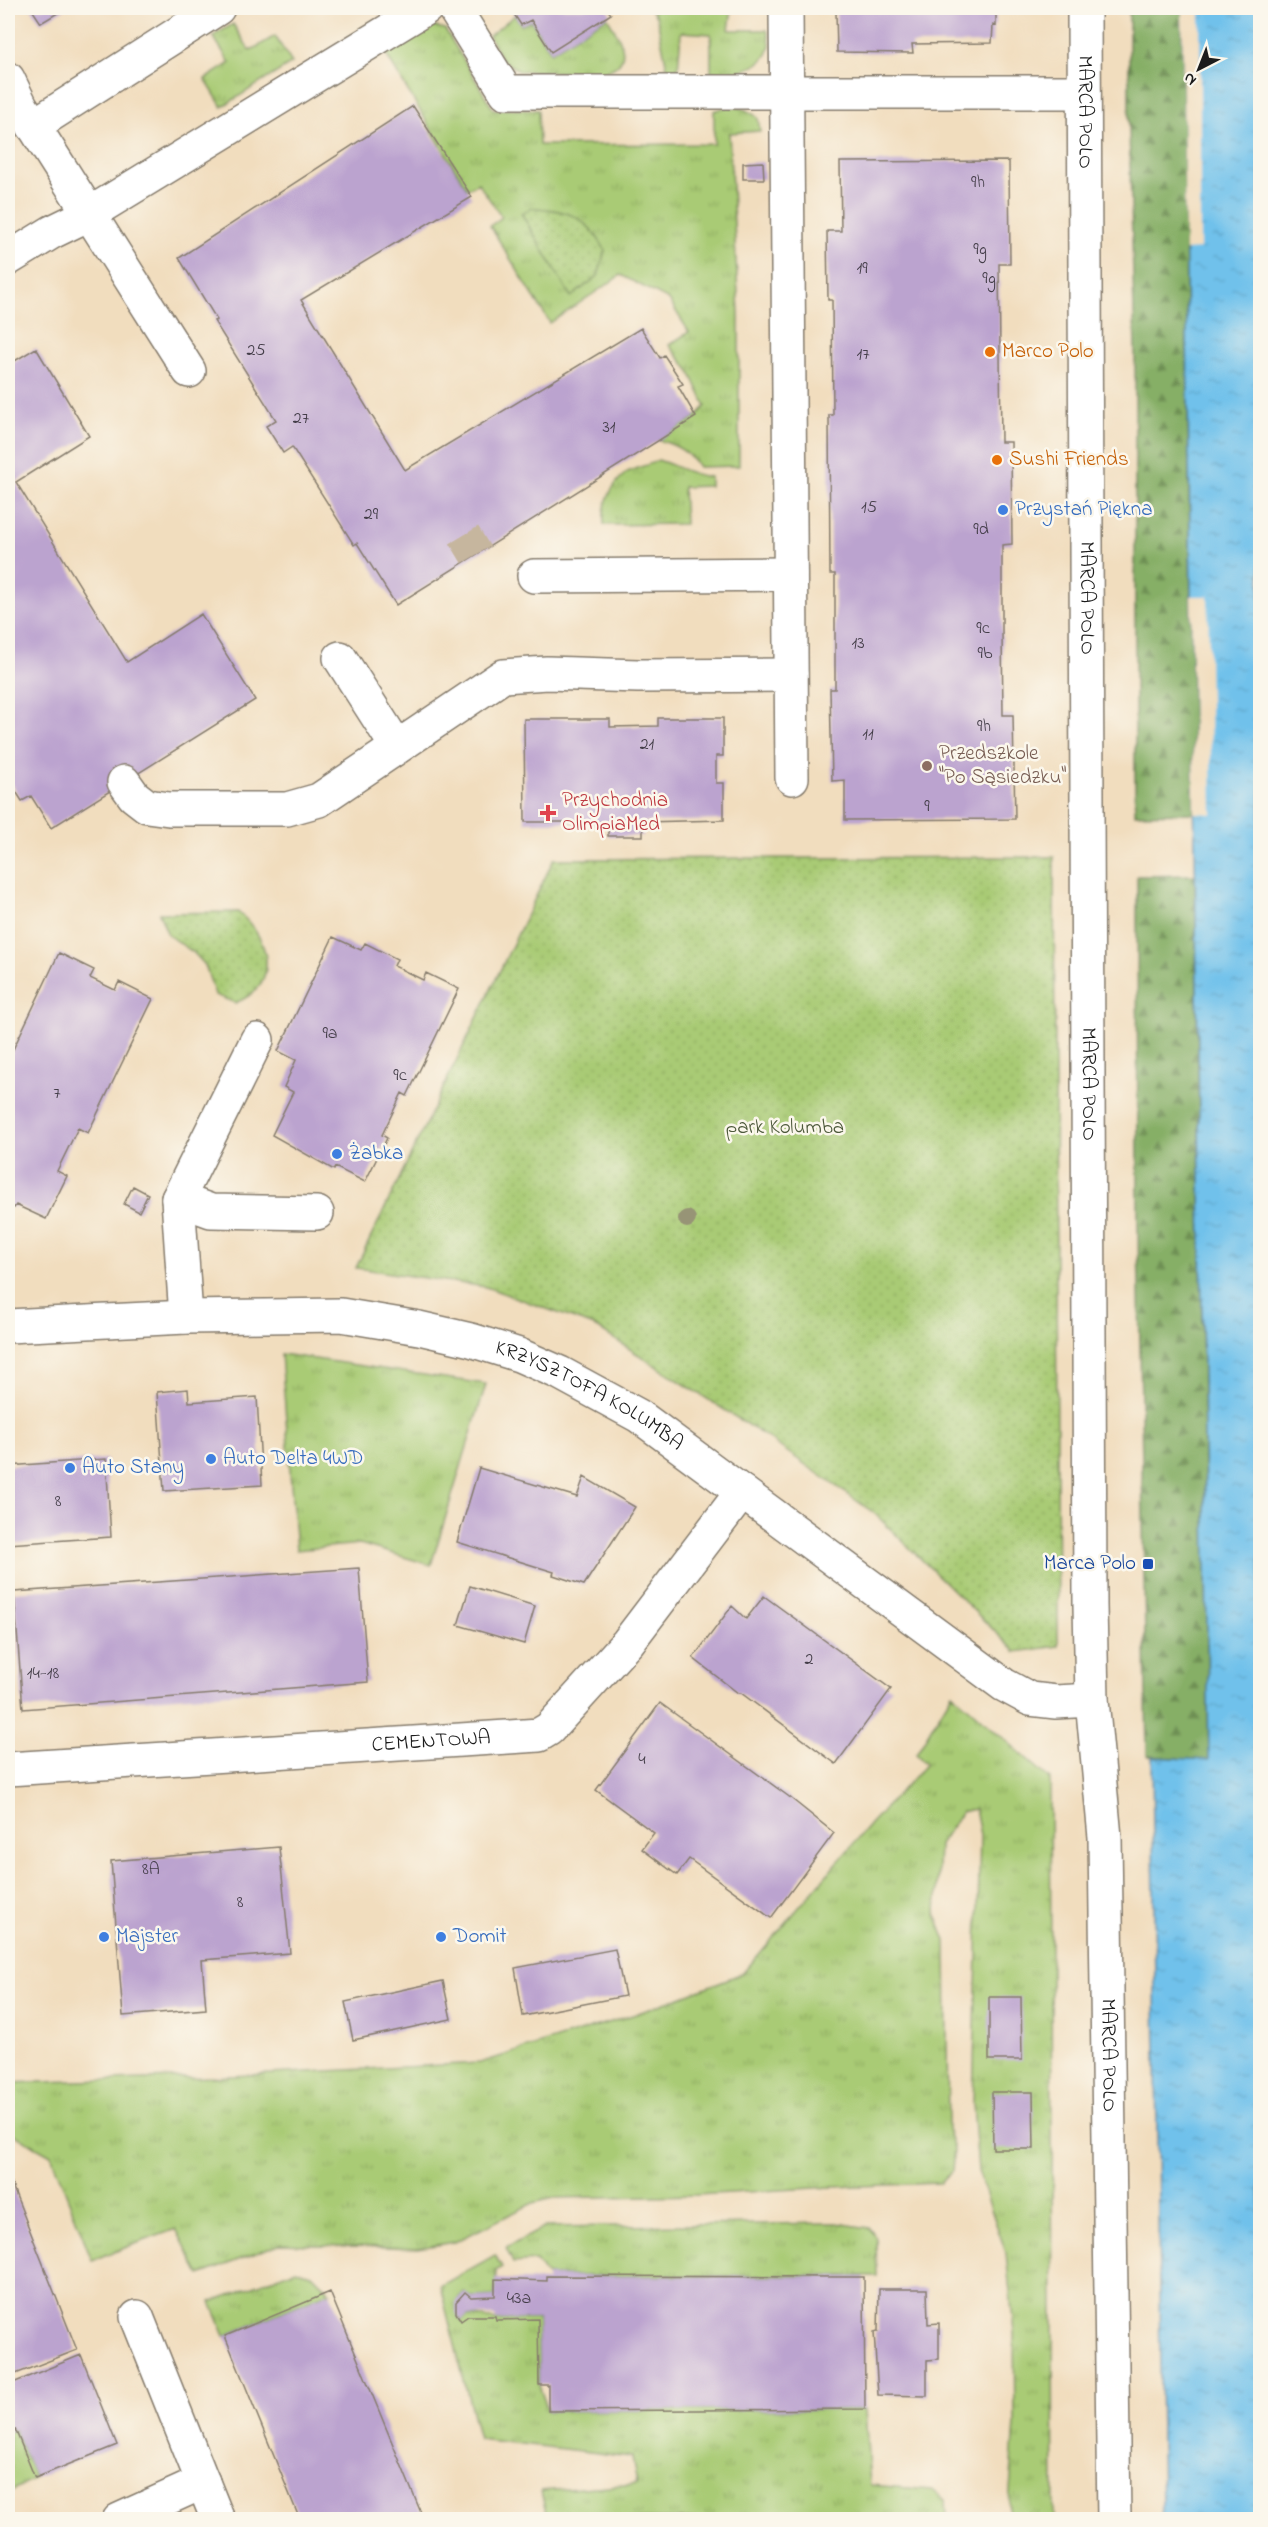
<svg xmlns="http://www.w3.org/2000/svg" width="1268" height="2527" viewBox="0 0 1268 2527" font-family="'Indie Flower',sans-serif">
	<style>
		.grass { fill: url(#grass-tufts); stroke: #627448; stroke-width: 1.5 }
		.forest { fill: url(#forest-firs); stroke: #516641; stroke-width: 1.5 }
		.park { fill: url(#park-dots); stroke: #627448; stroke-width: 1.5 }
		.water { fill: url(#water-ripples); stroke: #466e84; stroke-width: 1.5 }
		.pier { fill: #f1ddbe }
		.building { fill: #bba3cf }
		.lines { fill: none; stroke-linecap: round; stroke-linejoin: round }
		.minor-tunnel { stroke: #c6b69e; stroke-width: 33; stroke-dasharray: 33 16; stroke-linecap: butt }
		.minor-casing { stroke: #867c6d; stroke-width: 36 }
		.minor { stroke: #fff; stroke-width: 33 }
		.tree { fill: #979476 }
		.food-dot { fill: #e8710a; stroke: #fbf7ec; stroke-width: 2 }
		.shop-dot { fill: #3f7fe0; stroke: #fbf7ec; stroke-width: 2 }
		.education-dot { fill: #8d6e63; stroke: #fbf7ec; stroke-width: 2 }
		.health-dot { fill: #e0444e; stroke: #fbf7ec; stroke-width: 2 }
		.transit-dot { fill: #1a4fb4; stroke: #fbf7ec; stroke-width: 2 }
		.labels { text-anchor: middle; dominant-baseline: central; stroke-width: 5; stroke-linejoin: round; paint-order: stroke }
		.number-label { font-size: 18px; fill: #443e49 }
		.street-label { font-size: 21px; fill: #1c1c1c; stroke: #fbf7ec }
		.food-label { font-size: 21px; fill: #c56008; stroke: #fbf7ec; text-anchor: start }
		.shop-label { font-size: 21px; fill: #366cbe; stroke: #fbf7ec; text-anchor: start }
		.education-label { font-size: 21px; fill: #785e54; stroke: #fbf7ec; text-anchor: start }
		.health-label { font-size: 21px; fill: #be3a42; stroke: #fbf7ec; text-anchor: start }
		.park-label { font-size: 21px; fill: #4d593b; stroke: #fbf7ec }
		.transit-label { font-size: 21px; fill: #164399; stroke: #fbf7ec; text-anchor: end }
	</style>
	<defs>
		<pattern id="grass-tufts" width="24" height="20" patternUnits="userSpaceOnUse" patternTransform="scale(1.5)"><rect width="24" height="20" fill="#a9cb74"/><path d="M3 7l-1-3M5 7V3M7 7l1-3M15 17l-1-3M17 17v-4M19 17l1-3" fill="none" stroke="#91ae64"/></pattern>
		<pattern id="forest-firs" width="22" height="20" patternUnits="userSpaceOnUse" patternTransform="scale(1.5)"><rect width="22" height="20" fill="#86af66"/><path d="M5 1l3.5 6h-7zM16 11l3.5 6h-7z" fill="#6d8e53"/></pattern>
		<pattern id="park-dots" width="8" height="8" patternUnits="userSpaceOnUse" patternTransform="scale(1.5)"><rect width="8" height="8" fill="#a9cb74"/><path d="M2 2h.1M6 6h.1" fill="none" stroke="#91ae64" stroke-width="1.8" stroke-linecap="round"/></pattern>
		<pattern id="water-ripples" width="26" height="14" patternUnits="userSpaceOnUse" patternTransform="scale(1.5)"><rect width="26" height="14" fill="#6fc1eb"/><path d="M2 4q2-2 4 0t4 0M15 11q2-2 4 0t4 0" fill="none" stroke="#60a5c9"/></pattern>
	</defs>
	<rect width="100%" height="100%" fill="#fbf7ec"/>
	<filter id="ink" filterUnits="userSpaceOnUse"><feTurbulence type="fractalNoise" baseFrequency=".0167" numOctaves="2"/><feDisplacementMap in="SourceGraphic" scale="12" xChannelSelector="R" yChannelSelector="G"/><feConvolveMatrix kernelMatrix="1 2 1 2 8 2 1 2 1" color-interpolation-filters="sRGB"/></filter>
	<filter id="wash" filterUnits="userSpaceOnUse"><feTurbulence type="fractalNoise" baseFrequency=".008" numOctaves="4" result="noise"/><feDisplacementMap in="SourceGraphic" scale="24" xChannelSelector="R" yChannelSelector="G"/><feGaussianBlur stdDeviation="1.35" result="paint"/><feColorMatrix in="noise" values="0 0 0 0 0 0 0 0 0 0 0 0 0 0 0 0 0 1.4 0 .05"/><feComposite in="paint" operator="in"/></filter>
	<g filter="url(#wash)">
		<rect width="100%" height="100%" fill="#f1ddbe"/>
		<path class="grass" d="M650,8H732L729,30H767C768,34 770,40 770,44C768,70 730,75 711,72V34L681,32L678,70L667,68L657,18Z
			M515,15L521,25L531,20L551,52L607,17C621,40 637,64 600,73L519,71L501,59L489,36Z
			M416,23L445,29L493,109L538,110L539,145L714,144V111C730,104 745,106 758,118L760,131L729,133L739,313V466L699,467C687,451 677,445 658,440L696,417L706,406L689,370L669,345L689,332L669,300L621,275L550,323L490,226L502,217L478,183L467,189L381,46Z
			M233,24L250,51L275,36L292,63L222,107L205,79L230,63L213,36Z
			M658,460C677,466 690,475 710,477V486L683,487L685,524L604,525C602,506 610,486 626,473C635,467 649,466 658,460Z
			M281,1354L486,1384L431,1565L360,1544L296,1550Z
			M952,1693L1050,1779L1054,2519H1008L1015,2423L1014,2332L1006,2253L978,2171L973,2104L980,1835L975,1809L961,1812L939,1845L936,1915L946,1941L948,2131L954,2149L952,2171L940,2183L832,2187L696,2195L554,2198L533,2203L455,2242L418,2248L279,2244L200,2275L176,2229L92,2260L51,2155L8,2131V2083L213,2077L480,2063L636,2014L743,1973L871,1823L926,1764L916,1754Z
			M836,2223L869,2228L876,2238L877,2276H547L536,2261L513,2263L506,2248L545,2227Z
			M495,2255L502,2267L496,2271L495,2296L471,2297L464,2292C456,2303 453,2309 461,2321L468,2316L496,2320L538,2319L539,2385L548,2411L865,2409L870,2485L932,2490L946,2500L947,2519H554L546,2513L541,2491L637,2484L632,2457L479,2439L440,2286Z
			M296,2270L312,2274L330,2292L225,2336L211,2302Z
			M15,2429L35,2478L8,2493V2432Z"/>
		<path class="forest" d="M1129,8H1182L1194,813L1135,814V350L1129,129Z
			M1195,875L1209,1761L1147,1756L1138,1233L1137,876Z"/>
		<path class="park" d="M532,208C569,209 588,218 605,250L598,276L571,297L521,213Z
			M1054,857L1058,1646L1016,1652L874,1513L762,1434L594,1326L486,1287L356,1268L554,859Z
			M238,912C271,939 281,986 235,1003L215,995L205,965L194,953L168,935L159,913Z"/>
		<path class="water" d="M1182,8H1260V2519H1162L1152,1757L1209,1760Z"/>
		<path class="pier" d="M1200,10V249L1185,250L1182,11Z
			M1191,596H1208L1212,814L1194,813Z"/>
		<g id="blocks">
			<path class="building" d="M31,8H66L41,23Z
				M510,8H606L611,14L551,52L531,20L521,25Z
				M827,8H996V26L993,25L992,43L912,44L913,53L837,52L836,12H827Z
				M413,106L472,197L301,300L405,470L641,328L660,358L664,355L683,384L678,386L696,417L396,605L357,543L354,545L292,447L283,453L266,426L276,420L214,321L217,320L179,258Z
				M1009,161L1010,264H999L1001,442H1011L1012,544L1002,545V631L1003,715H1013L1015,819L845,820V780L832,781L830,689H835V574H830L829,415H833L832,300H828L827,231H841L840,162Z
				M763,162L764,179H743V163Z
				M36,348L89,436L16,482L127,662L201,614L255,700L51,828L31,796L22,801L8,779V365Z
				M658,718H723V756H716V783H724V820L643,822V836H608V822H525L524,719H610V727L658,726Z
				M333,937L361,950L365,943L397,959L394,966L423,980L426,973L459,989L407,1096L402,1093L382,1135L387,1138L365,1182L335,1167L334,1170L272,1135L293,1092L284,1087L296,1060L278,1051Z
				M59,953L94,970L90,978L115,990L119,982L153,999L88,1133L78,1128L57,1171L67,1176L46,1219L16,1205L14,1208L8,1205V1060Z
				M133,1186L148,1194L139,1212L124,1204Z
				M188,1389L189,1402L257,1397L262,1485L164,1491L157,1392Z
				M106,1459L111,1537L8,1544V1466Z
				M479,1468L577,1497L584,1477L635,1507L584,1585L553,1575L554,1572L457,1542Z
				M359,1568L368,1682L23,1709L14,1592Z
				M470,1586L535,1606L524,1644L458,1625Z
				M764,1596L891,1689L836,1764L741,1693H738L693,1658L732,1606L746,1619Z
				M660,1703L788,1796L834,1833L771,1918L689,1859L677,1875L642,1849L654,1833L596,1790Z
				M279,1847L290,1953L202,1960L206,2009L123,2016L111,1861Z
				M615,1949L625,1996L523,2016L515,1968Z
				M443,1981L451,2019L353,2040L345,2002Z
				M989,1997H1021L1022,2060H989Z
				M992,2092H1033L1034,2149H993Z
				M8,2175L77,2350L8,2377Z
				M547,2276L864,2277L865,2409L548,2411V2385H539L538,2319L496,2320L495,2316H468L461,2321L456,2313V2302L465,2292L471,2297L495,2296V2279L547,2281Z
				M879,2289H927L928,2324L939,2323V2359L927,2360V2396L878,2395L874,2332L878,2331Z
				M330,2292L424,2520H300L225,2336Z
				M81,2355L117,2445L35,2478L15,2429L8,2432V2385Z"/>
		</g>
	</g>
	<g filter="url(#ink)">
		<use href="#blocks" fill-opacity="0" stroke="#867c6d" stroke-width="1.5"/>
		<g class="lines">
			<path class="minor-tunnel" d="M464,535L476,555"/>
			<g class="minor-casing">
				<g id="minor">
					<path d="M454,8L506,92H1084"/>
					<path d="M786,8L792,778"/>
					<path id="s1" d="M1084,8L1090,1605L1092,1700L1105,1837L1114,2520"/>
					<path d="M8,79L21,106L189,371"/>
					<path d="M33,126L218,8"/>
					<path d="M8,259L52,232L89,214L426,8"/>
					<path d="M534,576L790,574"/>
					<path d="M340,658L397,747"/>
					<path d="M124,782L134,796L147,806L169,809H287L319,800L503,676L547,673L638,676L791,675"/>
					<path d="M178,1199L211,1211L317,1213"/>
					<path d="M186,1317L178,1199L257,1040"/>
					<path id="s2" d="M8,1326L186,1317L341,1315L419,1328L471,1340L519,1355L560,1373L639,1416L1004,1685L1030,1699L1056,1702L1092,1700"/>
					<path id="s3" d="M8,1769L539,1735L549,1729L628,1642L742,1492"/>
					<path d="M137,2317L218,2520"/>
					<path d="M119,2520L203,2482"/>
				</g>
			</g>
			<use href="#minor" class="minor"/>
		</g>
		<circle class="tree" cx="687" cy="1219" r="9"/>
	</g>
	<g class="food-dot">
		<circle cx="990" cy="352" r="6"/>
		<circle cx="997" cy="460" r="6"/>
	</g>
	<g class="shop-dot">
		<circle cx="1003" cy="510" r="6"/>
		<circle cx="337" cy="1154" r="6"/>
		<circle cx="211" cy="1459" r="6"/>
		<circle cx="70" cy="1468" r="6"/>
		<circle cx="104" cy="1937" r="6"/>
		<circle cx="441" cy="1937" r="6"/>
	</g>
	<circle class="education-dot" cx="927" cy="766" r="6"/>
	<path class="health-dot" d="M545 804h6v6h6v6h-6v6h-6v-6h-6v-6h6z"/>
	<rect class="transit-dot" x="1142" y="1558" width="12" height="12" rx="3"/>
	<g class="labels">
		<g class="number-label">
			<text x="978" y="183">9h</text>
			<text x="980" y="250">9g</text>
			<text x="862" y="269">19</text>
			<text x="989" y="279">9g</text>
			<text x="256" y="351">25</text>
			<text x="863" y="355">17</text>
			<text x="301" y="419">27</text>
			<text x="609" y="428">31</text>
			<text x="869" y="508">15</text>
			<text x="371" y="515">29</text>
			<text x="981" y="530">9d</text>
			<text x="983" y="629">9c</text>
			<text x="858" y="644">13</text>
			<text x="985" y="654">9b</text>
			<text x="984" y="727">9h</text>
			<text x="868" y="735">11</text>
			<text x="647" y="745">21</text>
			<text x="927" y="807">9</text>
			<text x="330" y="1034">9a</text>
			<text x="400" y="1076">9c</text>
			<text x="57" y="1094">7</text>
			<text x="58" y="1502">8</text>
			<text x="809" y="1660">2</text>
			<text x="43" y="1674">14-18</text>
			<text x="642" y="1760">4</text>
			<text x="151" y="1870">8A</text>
			<text x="240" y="1903">8</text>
			<text x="519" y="2299">43a</text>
		</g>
		<g class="street-label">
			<text stroke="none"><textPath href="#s1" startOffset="104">MARCA POLO</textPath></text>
			<text stroke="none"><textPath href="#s1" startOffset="590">MARCA POLO</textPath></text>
			<text stroke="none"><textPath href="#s1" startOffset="1076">MARCA POLO</textPath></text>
			<text stroke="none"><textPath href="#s2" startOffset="597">KRZYSZTOFA KOLUMBA</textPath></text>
			<text stroke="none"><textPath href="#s3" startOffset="424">CEMENTOWA</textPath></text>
			<text stroke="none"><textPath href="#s1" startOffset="2048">MARCA POLO</textPath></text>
		</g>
		<g class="food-label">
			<text x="1002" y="352">Marco Polo</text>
			<text x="1009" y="460">Sushi Friends</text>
		</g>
		<g class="shop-label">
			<text x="1015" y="510">Przystań Piękna</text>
			<text x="349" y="1154">Żabka</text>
			<text x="223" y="1459">Auto Delta 4WD</text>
			<text x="82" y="1468">Auto Stany</text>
			<text x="116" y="1937">Majster</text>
			<text x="453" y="1937">Domit</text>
		</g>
		<g class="education-label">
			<text x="939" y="754">Przedszkole<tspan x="939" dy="24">"Po Sąsiedzku"</tspan></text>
		</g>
		<g class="health-label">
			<text x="562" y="801">Przychodnia<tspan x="562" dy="24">OlimpiaMed</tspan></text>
		</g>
		<g class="park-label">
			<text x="785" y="1128">park Kolumba</text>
		</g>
		<g class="transit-label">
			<text x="1136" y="1564">Marca Polo</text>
		</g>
	</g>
	<rect width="1268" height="2527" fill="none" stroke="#fbf7ec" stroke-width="30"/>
	<g transform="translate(1199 69) rotate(222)" stroke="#fbf7ec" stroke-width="4.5" paint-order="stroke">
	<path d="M0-4.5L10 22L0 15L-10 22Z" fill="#1c1c1c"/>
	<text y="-9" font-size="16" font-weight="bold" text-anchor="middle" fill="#1c1c1c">N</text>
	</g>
</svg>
